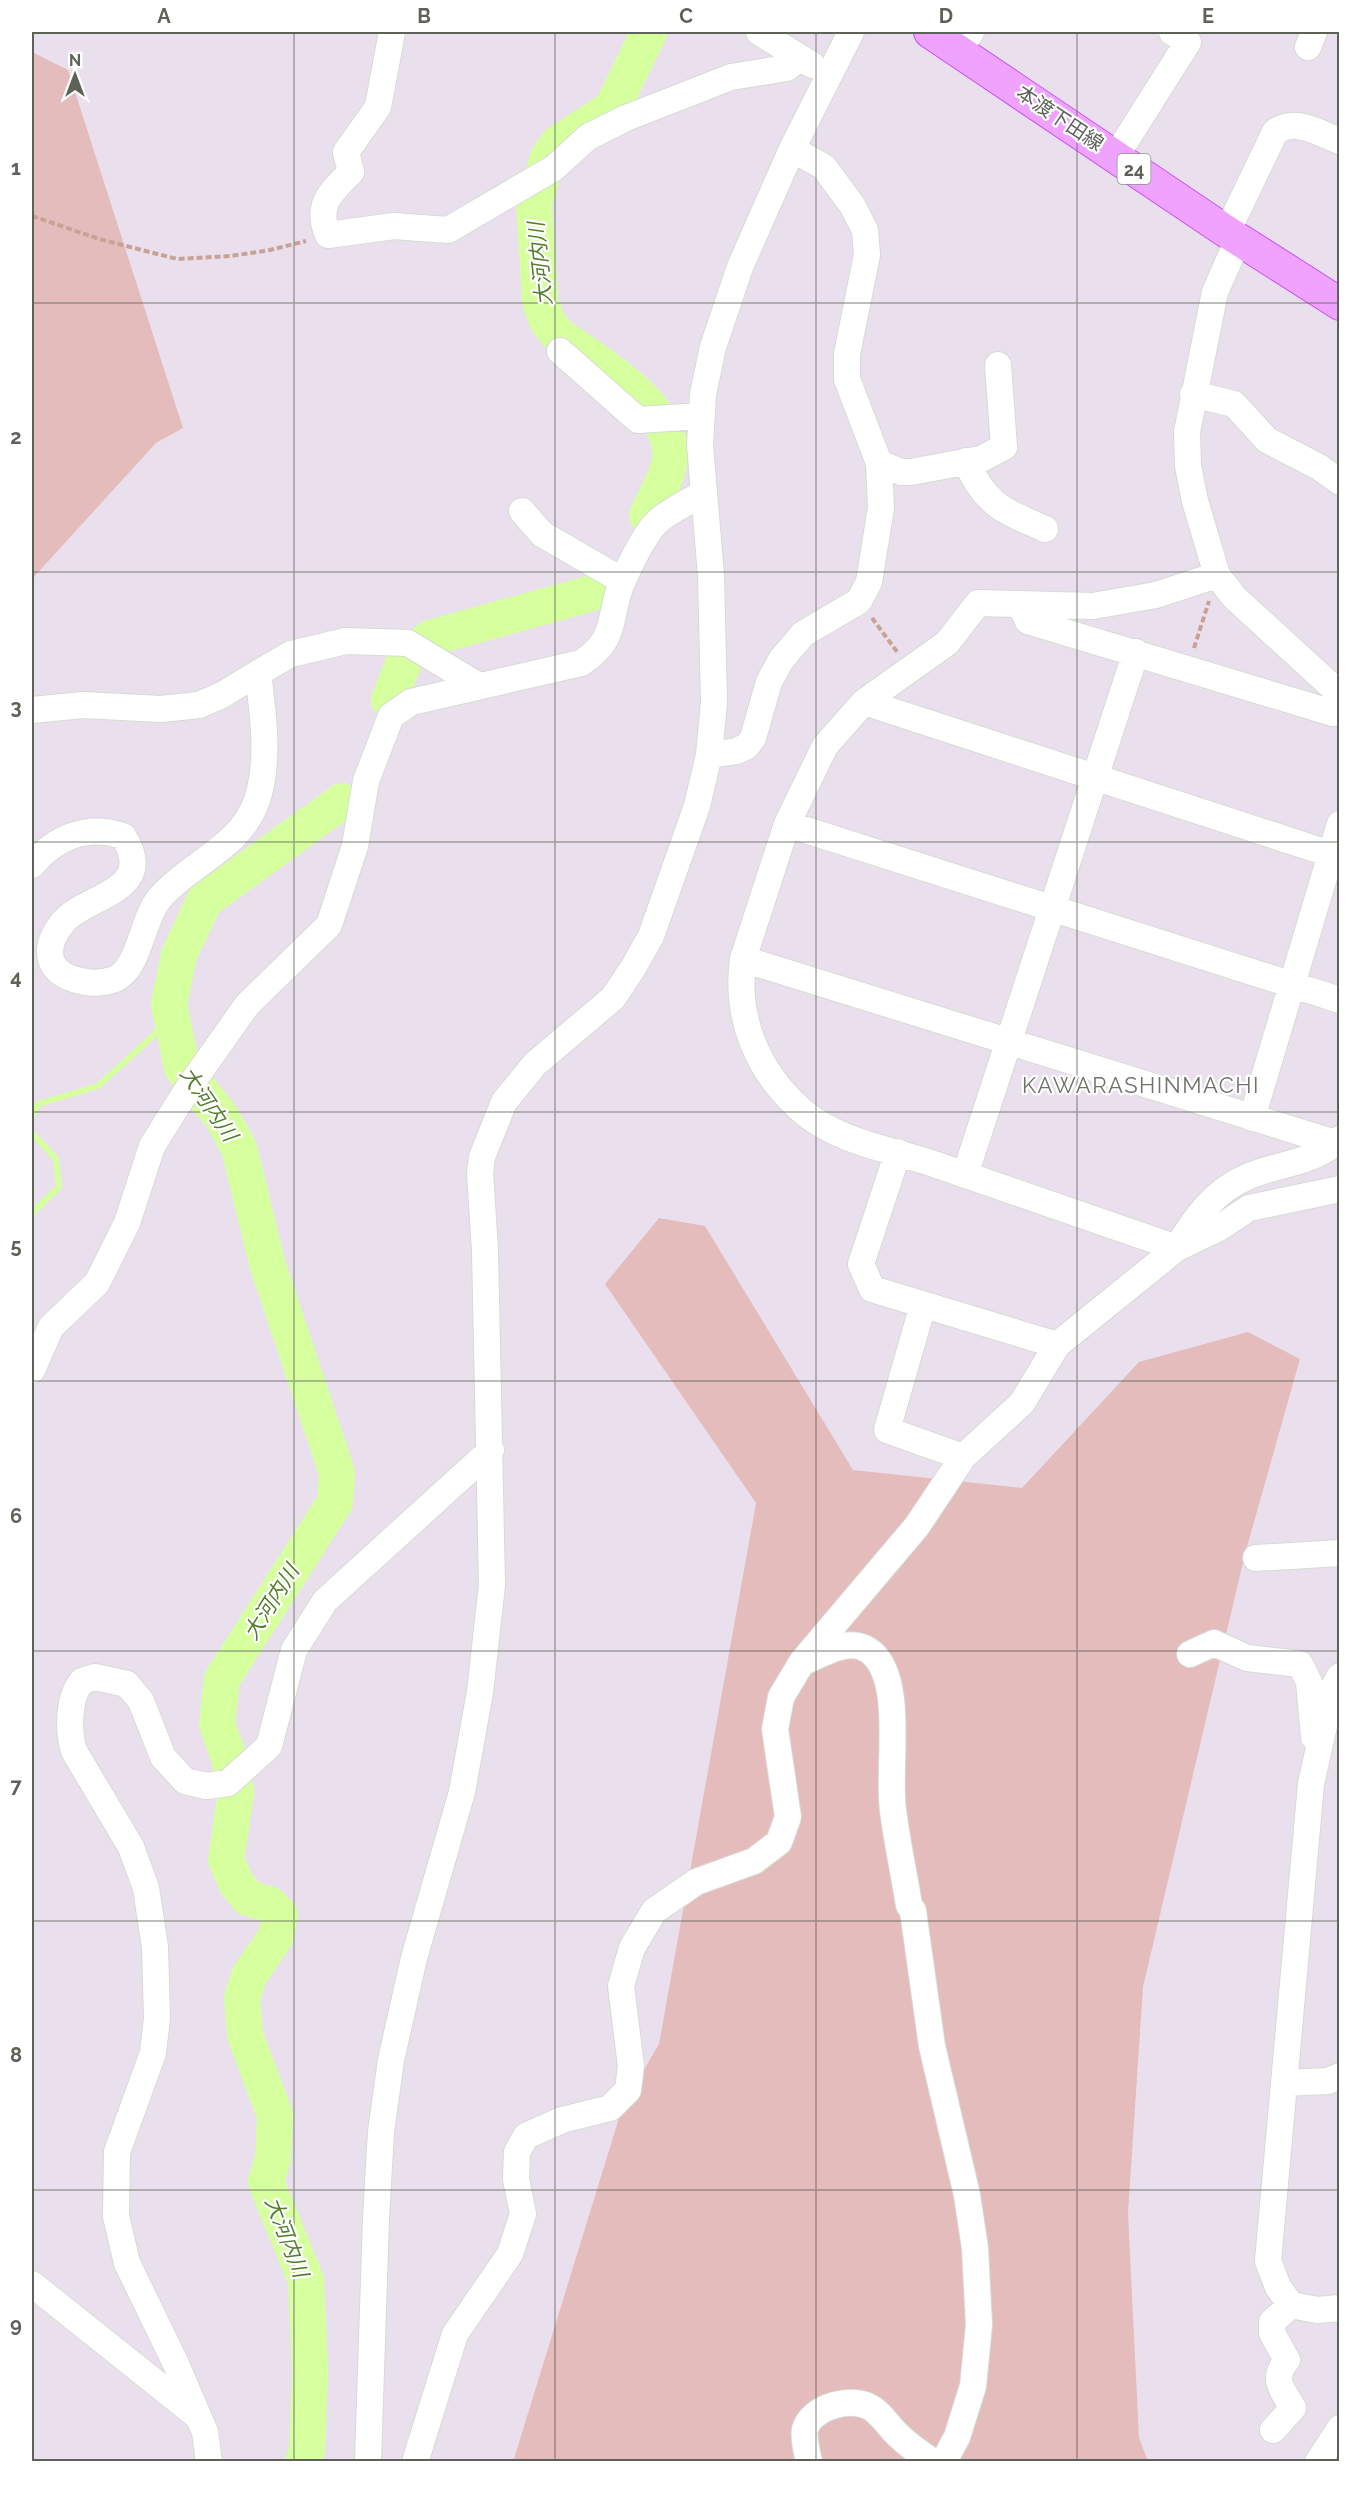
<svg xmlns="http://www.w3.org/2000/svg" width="1371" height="2493" viewBox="0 0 1371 2493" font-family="Raleway,'Noto Sans JP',sans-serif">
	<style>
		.green { fill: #e5bcbc }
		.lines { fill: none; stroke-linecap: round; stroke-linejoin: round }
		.stream { stroke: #d6ff9e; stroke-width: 6 }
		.river { stroke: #d6ff9e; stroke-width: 36 }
		.minor-casing { stroke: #d6dbd3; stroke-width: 28 }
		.major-casing { stroke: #c552f4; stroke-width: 34 }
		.path { stroke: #c7a295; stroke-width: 4; stroke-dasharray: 6 3; stroke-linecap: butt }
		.minor { stroke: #fff; stroke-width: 26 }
		.major { stroke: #efa3ff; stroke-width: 32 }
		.grid { fill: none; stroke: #5d6259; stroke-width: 1.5; stroke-opacity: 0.55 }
		.labels { text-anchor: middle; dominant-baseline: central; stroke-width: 4.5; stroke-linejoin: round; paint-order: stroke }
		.shield { fill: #fff; stroke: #8e918b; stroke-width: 1.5 }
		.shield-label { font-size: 18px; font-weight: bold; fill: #5d6259 }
		.street-label { font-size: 20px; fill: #5d6259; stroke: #fff }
		.water-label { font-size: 21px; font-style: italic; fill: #547d2d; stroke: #fff }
		.quarter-label { font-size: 22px; letter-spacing: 1.5px; fill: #6f746a; stroke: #fff }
		.neatline { fill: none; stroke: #5d6259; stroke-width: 2 }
		.grid-label { font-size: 20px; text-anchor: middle; font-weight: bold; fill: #5d6259 }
	</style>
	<rect width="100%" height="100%" fill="#eae0ed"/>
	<path class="green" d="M32,52L68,70L183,428L156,443L32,579Z
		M659,1218L705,1226L853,1470L1022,1488L1139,1362L1248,1332L1300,1359L1245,1554L1143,1987L1128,2213L1139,2438L1148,2461L513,2462L623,2105L659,2044L756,1503L605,1284Z"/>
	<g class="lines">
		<path class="stream" d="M32,1116L38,1104L98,1086L156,1033L169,1004
			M32,1133L56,1159L59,1187L32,1213"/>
		<path class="river" d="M647,515C655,497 670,474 670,455C672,404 595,362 558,335L547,321L540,301L534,203L548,158L558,143L612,108L649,32
			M389,700L406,656L430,638L603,590
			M303,2462L307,2451L310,2373L306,2280L266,2182L273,2158L275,2115L245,2035L242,1998L249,1976L276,1936L280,1915L269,1904L248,1898L236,1883L226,1859L236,1792L229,1758L217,1724L222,1679L335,1502L337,1473L267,1263L239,1148L221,1116L182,1068L169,1004L179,955L204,901L342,801"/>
		<g class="minor-casing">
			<path id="minor" d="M392,32L378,107L346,152L351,172C331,192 315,205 328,235L394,226L448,230L554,168L588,137L626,118L731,77L787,68L799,58
				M759,32L812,65
				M1308,47L1314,32
				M959,50L971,32
				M1116,156L1188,42L1172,32
				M1227,232L1275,132C1296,117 1318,133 1340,141
				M1238,240L1215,292L1187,432L1188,466L1195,501L1217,575L1234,597L1340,694
				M560,351L638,420L702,416
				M1193,394L1234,404L1267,440L1319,467L1340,482
				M966,461C985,505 1004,511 1045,529
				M879,463L901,472H911L981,459L1004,447L998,365
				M522,511L542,534L623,581
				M1020,604L1028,621L1333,713L1340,711
				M864,702L1340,857
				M32,710L83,705L161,709L199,705L222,695L258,673
				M709,755L737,751L747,746L753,738L769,682L781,660L803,634L859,601L869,582L881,508L879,463L847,379V354L867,255L865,230L852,205L824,167L792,149
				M787,824L1340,1000
				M32,865C56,837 87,824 123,836C158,891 89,894 64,921C42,947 45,974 81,981C91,984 107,983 117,978C140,965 142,920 159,899C189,863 241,848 257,800C270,761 263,713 258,673L291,654L346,641L408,643L479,686
				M743,959L1335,1143
				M1252,1118L1340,824
				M898,1152L861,1264L872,1289L1057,1345L1177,1248L1219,1228L1249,1208L1340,1189
				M965,1175L1136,652
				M1177,1248C1095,1220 1013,1191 931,1163C888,1149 836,1141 801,1110C757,1071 735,1018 743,959L787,824L825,746L864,702L947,643L978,603L1093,606L1156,595L1217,575
				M1177,1248C1194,1219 1214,1191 1247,1177C1278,1163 1314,1164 1340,1139
				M923,1305L887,1430L963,1457
				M32,1370L51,1327L97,1283L127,1223L152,1146L189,1087L247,1005L329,925L355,846L366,781L391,716L411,702L581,663C620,638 607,616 623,580C632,561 646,529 663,517C675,508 690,501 703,493
				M1256,1558L1340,1553
				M1190,1654L1214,1643L1247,1658L1300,1664L1309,1682L1314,1737
				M808,1660C827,1651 853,1636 872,1653C905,1682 887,1769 893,1810C897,1842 904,1874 909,1905L913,1911L932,2046L967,2195L975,2248L979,2325L973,2386L957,2437L944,2461L937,2462
				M1340,1676L1332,1690L1311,1784L1268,2261L1278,2287L1291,2305L1317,2310L1340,2308
				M1284,2083L1328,2081L1340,2076
				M32,2284L196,2415
				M1273,2430L1293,2408C1282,2389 1271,2380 1287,2360L1272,2333V2322L1291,2305
				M209,2462L205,2432L176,2364L127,2263L116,2216L117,2152L153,2053L157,2018L155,1947L146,1888L131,1847L74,1751C68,1731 68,1697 82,1681L95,1677L127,1684L141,1701L163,1757L185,1781L206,1786L228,1783L269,1746L294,1650L325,1601L491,1450
				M368,2462L376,2218L381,2132L391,2060L414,1958L462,1792L480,1692L492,1585L485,1250L480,1173L482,1157L504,1102L535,1064L613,998L633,968L651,936L697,806L709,755L714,702L711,575L700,445L703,394L713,347L740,267L792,149L851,32
				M415,2462L455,2334L510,2254L523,2214L516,2179L517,2152L526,2136L562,2120L610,2108L628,2090L631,2066L621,1986L632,1948L654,1911L696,1882L754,1861L779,1842L788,1817L775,1729L781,1697L802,1662L917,1526L963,1457L1022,1403L1057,1345
				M809,2462C807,2452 803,2439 805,2429C812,2406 854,2395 873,2409C883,2416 890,2428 899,2436C909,2446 921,2454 933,2462
				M1318,2462L1340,2428"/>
		</g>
		<g class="major-casing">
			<path id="major" d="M930,32L1227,232L1340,304"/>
		</g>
		<path class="path" d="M32,216L99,239L177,259L231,256L270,250L306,241
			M872,618L898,653
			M1194,648L1209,601"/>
		<use href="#minor" class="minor"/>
		<use href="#major" class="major"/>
	</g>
	<path class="grid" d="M294,32V2462M555,32V2462M816,32V2462M1077,32V2462M32,303H1340M32,572H1340M32,842H1340M32,1112H1340M32,1381H1340M32,1651H1340M32,1921H1340M32,2190H1340"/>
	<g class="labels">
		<rect class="shield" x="1117.5" y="154" width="33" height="30" rx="4.5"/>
		<g class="shield-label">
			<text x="1134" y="169">24</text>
		</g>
		<g class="street-label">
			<text transform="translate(1060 118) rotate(34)">本渡下田線</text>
		</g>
		<g class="water-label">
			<text transform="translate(540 264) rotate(-96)">大河内川</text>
			<text transform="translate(209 1104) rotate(56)">大河内川</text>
			<text transform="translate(271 1602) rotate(-58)">大河内川</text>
			<text transform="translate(287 2237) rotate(69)">大河内川</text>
		</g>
		<g class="quarter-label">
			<text x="1141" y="1085">KAWARASHINMACHI</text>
		</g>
	</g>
	<rect width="1371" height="2493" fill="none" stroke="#ffffff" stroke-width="66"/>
	<g transform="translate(75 75)" stroke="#ffffff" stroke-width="4.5" paint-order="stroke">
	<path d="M0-4.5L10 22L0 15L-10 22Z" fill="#5d6259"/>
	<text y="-9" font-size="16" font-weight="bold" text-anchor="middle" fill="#5d6259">N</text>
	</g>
	<rect x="33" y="33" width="1305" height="2427" class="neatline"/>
	<g class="grid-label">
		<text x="164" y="23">A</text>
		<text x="424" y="23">B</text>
		<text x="686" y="23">C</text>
		<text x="946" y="23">D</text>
		<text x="1208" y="23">E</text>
		<text x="16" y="175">1</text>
		<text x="16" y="444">2</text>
		<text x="16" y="714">3</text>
		<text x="16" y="984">4</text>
		<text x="16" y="1253">5</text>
		<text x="16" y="1523">6</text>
		<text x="16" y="1793">7</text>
		<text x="16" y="2062">8</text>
		<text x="16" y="2332">9</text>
	</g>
</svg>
